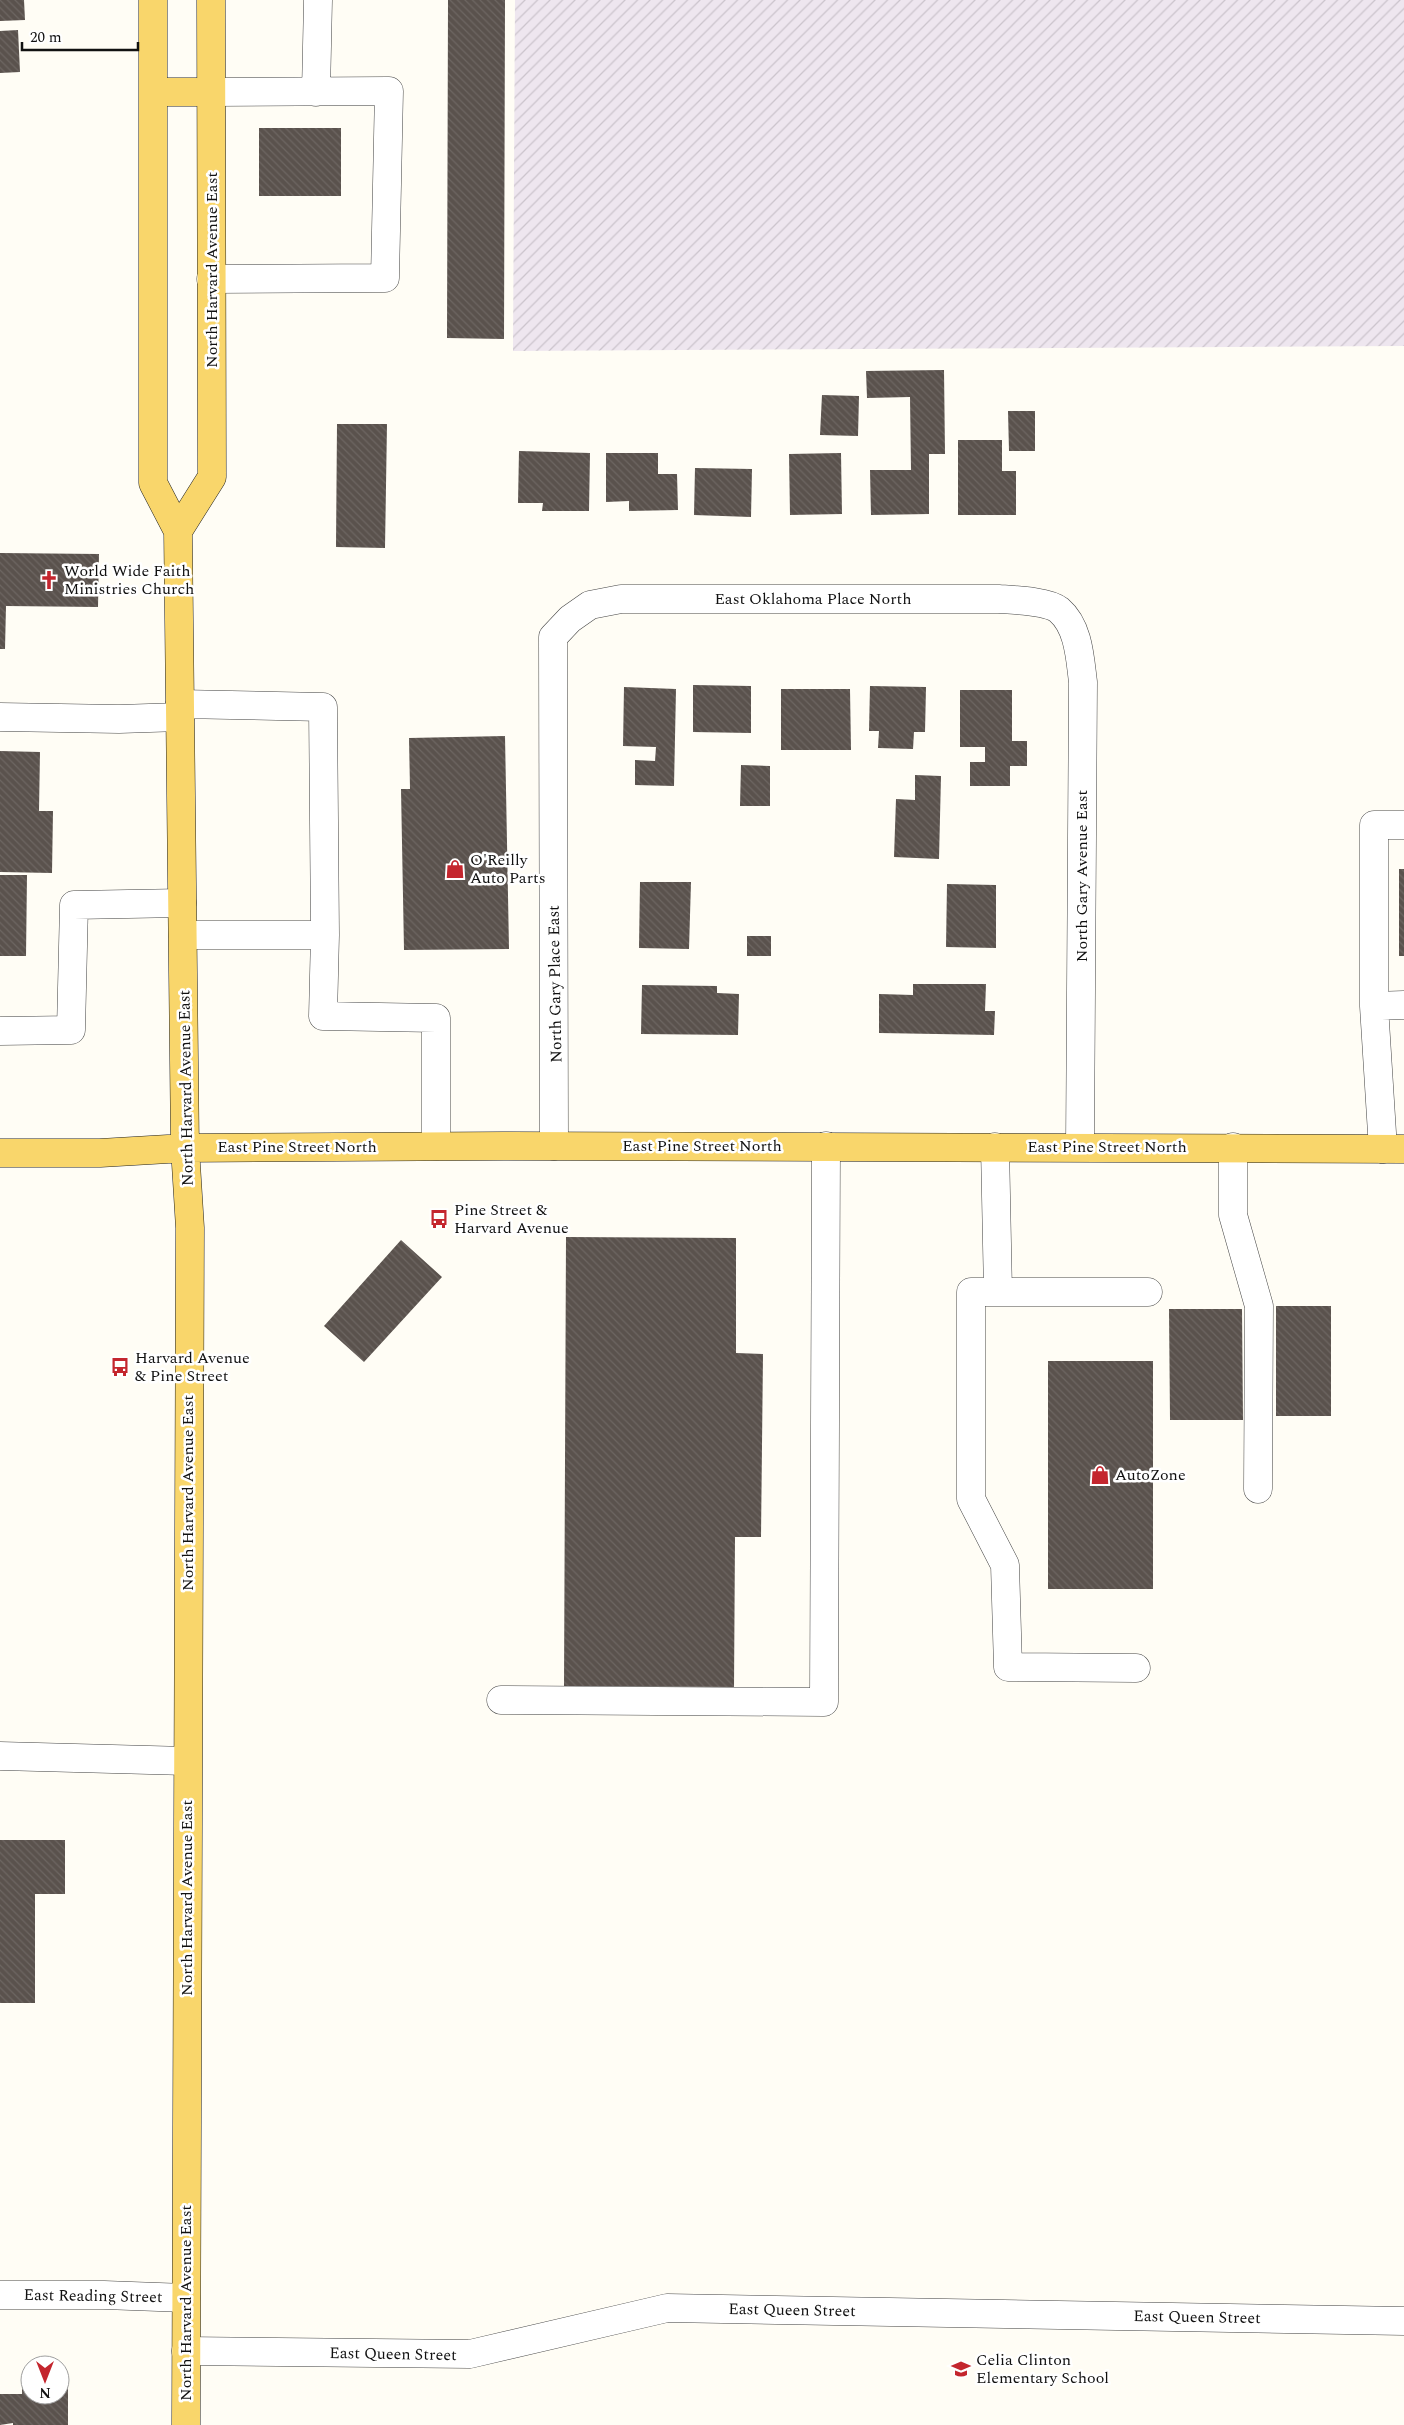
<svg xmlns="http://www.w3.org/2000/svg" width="1404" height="2425" viewBox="0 0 1404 2425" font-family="Spectral,serif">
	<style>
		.industrial { fill: url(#industrial-furrows) }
		.building { fill: url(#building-back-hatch) }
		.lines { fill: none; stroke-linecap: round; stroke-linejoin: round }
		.minor-casing { stroke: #444; stroke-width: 29 }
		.major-casing { stroke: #222; stroke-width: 29 }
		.minor { stroke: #fff; stroke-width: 28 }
		.major { stroke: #f9d66b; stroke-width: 28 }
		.labels { text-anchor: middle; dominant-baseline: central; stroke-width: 5; stroke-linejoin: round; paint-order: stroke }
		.street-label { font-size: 16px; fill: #111; stroke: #fff }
		.poi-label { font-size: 16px; fill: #111; stroke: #fff; text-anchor: start }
	</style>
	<defs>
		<pattern id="industrial-furrows" width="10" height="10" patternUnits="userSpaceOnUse" patternTransform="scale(1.25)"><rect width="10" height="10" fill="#eee6ef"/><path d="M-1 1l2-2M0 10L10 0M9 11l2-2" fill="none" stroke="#cbc4cc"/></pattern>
		<pattern id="building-back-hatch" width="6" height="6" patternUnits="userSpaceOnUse" patternTransform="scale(1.25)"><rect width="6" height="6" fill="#5a524d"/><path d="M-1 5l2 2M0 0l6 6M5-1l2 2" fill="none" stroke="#6d6662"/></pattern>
	</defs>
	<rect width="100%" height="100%" fill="#fffdf5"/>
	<path class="industrial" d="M515,0H1404V346L513,351Z"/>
	<path class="building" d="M0,0H24L25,20L0,21Z
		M448,0H505L504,339L447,338Z
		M18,30L20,72L0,73V31Z
		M259,128H341V196H259Z
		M944,370L945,454H929V514L871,515L870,470H911L910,397L867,398L866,371Z
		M822,395L859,396L858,436L820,435Z
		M1008,411H1035V451H1009Z
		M337,424H387L385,548L336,547Z
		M958,440H1002V471H1016V515H958Z
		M519,451L590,453L589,511H542L543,503H518Z
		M606,453H658V474H677L678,510L629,511V501L606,502Z
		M841,453L842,514L790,515L789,454Z
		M695,468L752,469L751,517L694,515Z
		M0,553L99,554L98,607L6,606L5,649H0Z
		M693,685L751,686V733L693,732Z
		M870,686L926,687L925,732H914L913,749L878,748L879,731H869Z
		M624,687L676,689L674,786L635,785V760L655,761L656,747L623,746Z
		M781,689H850L851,750H781Z
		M960,690H1012V741H1027V766H1010V786H970V762H985V747H960Z
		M505,736L509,949L404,950L401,789H410L409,738Z
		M0,751L40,752L39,811H53L52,873L0,872Z
		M741,765L770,766V806H740Z
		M915,775L941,776L939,859L894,857L896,799L915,800Z
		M1399,869H1404V956H1399Z
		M0,875H27L26,956H0Z
		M640,882H691L689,949L639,948Z
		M947,884L996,885V948L946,947Z
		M747,936H771V956H747Z
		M913,984H986L985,1011H995L994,1035L879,1033V994L913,995Z
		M642,985L717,986V993L739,994L738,1035L641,1034Z
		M566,1237L736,1238V1353L763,1354L761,1537H735L734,1687L564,1686Z
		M401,1240L442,1277L364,1362L324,1326Z
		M1276,1306H1331V1416H1276Z
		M1169,1309H1242L1243,1420H1170Z
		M1048,1361H1153V1589H1048Z
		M0,1840H65V1894H35V2003H0Z
		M22,2378H30V2395H60V2378H68V2425H13V2423L0,2425V2394H22Z"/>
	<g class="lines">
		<g class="minor-casing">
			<path id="minor" d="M211,92L389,91L385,278L211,279
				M316,92L318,0
				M180,704L323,707L325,935L323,1016L436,1018V1146
				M0,717L119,719L180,717
				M183,935H325
				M1374,1006V825H1404
				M0,1031L71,1030L74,905L182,903
				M554,1146L553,637L570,619L590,605L621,599H999C1014,600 1048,601 1059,610C1079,627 1080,659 1083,682L1080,1147
				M995,1147L998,1292
				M1233,1147V1215L1259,1306L1258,1489
				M1383,1149L1374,1006L1404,1005
				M1136,1668L1008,1667L1005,1565L971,1499V1292H1148
				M501,1700L824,1702L826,1146
				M0,1756L187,1761
				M0,2295H104L186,2298
				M186,2351L470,2354L667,2308L1404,2321"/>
		</g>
		<g class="major-casing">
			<path id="major" d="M153,0V483L178,531L185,1148L190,1228L186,2425
				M153,92H211
				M178,531L212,477L211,0
				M0,1153H100L185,1148L503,1146L1404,1149"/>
		</g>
		<use href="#minor" class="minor"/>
		<use href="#major" class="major"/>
	</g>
	<defs>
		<g id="church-bare" transform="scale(1.5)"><path d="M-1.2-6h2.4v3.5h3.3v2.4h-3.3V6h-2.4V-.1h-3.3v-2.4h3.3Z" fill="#c4262e" stroke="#fff" stroke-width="2.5" paint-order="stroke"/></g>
		<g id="shop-bare" transform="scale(1.5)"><path d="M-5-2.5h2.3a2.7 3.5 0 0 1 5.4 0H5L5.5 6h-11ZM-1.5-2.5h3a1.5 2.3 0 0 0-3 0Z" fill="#c4262e" stroke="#fff" stroke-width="2.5" paint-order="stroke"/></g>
		<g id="bus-bare" transform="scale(1.5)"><path d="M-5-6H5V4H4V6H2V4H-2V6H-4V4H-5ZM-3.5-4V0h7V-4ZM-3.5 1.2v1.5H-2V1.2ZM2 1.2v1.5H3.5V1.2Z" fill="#c4262e" stroke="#fff" stroke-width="2.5" paint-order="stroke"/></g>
		<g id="school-bare" transform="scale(1.5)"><path d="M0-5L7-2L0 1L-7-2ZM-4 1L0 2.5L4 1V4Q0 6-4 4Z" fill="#c4262e" stroke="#fff" stroke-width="2.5" paint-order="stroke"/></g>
	</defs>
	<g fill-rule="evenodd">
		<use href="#church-bare" x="49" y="580"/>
		<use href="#shop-bare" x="455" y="869"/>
		<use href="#bus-bare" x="439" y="1219"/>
		<use href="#bus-bare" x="120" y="1367"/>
		<use href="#shop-bare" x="1100" y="1475"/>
		<use href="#school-bare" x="961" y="2369"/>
	</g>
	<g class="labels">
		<g class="street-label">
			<text transform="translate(212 270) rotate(-90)">North Harvard Avenue East</text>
			<text x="813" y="599">East Oklahoma Place North</text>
			<text transform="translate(1082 876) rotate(-90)">North Gary Avenue East</text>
			<text transform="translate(555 984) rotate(-91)">North Gary Place East</text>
			<text transform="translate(186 1088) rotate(-91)">North Harvard Avenue East</text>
			<text x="702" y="1146">East Pine Street North</text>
			<text x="297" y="1147">East Pine Street North</text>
			<text x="1107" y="1147">East Pine Street North</text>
			<text transform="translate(188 1493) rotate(-90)">North Harvard Avenue East</text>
			<text transform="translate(187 1898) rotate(-90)">North Harvard Avenue East</text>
			<text transform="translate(93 2296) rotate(1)">East Reading Street</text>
			<text transform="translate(186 2303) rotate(-90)">North Harvard Avenue East</text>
			<text transform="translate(792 2310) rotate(1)">East Queen Street</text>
			<text transform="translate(1197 2317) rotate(1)">East Queen Street</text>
			<text transform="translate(393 2354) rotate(1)">East Queen Street</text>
		</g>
		<g class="poi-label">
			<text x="64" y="571">World Wide Faith<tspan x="64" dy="18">Ministries Church</tspan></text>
			<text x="470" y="860">O'Reilly<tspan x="470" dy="18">Auto Parts</tspan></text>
			<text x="454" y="1210">Pine Street &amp;<tspan x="454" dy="18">Harvard Avenue</tspan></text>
			<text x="135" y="1358">Harvard Avenue<tspan x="135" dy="18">&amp; Pine Street</tspan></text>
			<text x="1115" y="1475">AutoZone</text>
			<text x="976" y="2360">Celia Clinton<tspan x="976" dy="18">Elementary School</tspan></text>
		</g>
	</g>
	<g transform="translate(45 2380) rotate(180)"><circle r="24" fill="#ffffff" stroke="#a0a0a0"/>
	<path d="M0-4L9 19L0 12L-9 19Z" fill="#c4262e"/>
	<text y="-8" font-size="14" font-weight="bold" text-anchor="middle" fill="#111111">N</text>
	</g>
	<path d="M22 42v8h116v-8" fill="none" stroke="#111111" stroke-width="2.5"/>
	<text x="30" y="42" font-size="15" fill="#111111" stroke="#ffffff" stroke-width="4" paint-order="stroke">20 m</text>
</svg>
